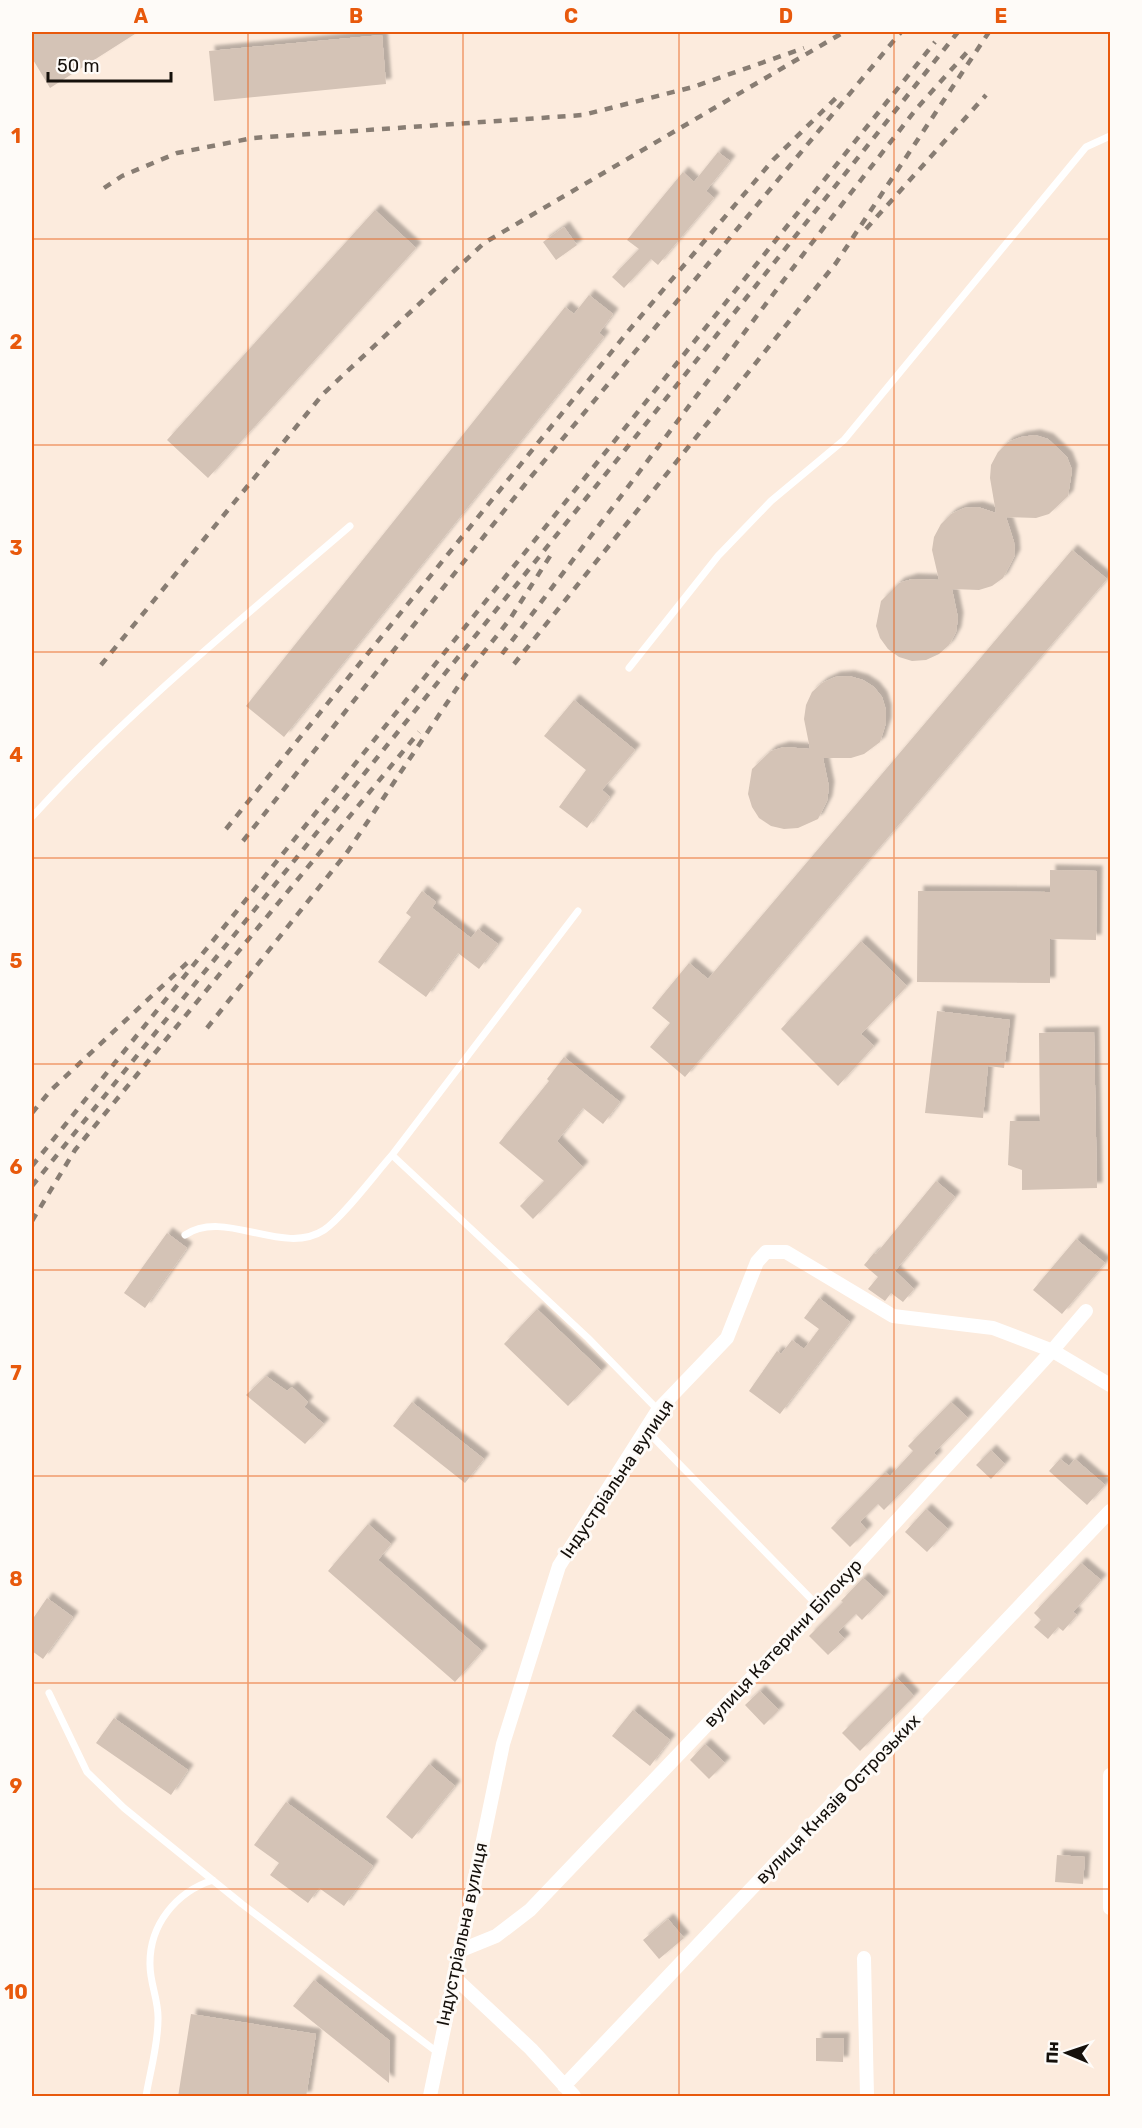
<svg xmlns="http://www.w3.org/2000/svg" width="1142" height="2128" viewBox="0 0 1142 2128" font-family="Rubik,sans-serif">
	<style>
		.building { fill: #d4c3b6; filter: url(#shadow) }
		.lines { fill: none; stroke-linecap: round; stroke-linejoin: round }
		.lane { stroke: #fff; stroke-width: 7 }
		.street { stroke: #fff; stroke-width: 14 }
		.rail { stroke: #887d73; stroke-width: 4.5; stroke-dasharray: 8 8; stroke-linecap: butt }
		.grid { fill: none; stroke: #e8590c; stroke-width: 1.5; stroke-opacity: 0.55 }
		.labels { text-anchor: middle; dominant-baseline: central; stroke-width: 6; stroke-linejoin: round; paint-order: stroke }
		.street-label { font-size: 18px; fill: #15100b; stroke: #fefbf8 }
		.neatline { fill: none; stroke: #e8590c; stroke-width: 2 }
		.grid-label { font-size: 20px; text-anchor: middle; font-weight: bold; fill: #e8590c }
	</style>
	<defs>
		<filter id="shadow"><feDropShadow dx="5.5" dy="-5.5" stdDeviation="1.5" flood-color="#0004"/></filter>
	</defs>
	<rect width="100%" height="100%" fill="#fcebdd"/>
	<path class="building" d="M32,32H138L50,88L32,58Z
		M382,35L386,84L214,101L209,51Z
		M718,152L730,161L706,191L714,198L658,265L651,259L624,288L612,277L639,249L627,240L683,172L694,182Z
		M375,210L416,248L208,478L167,440Z
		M564,227L577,245L556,260L543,242Z
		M589,295L613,314L599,333L604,337L284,737L246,706L565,307L574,314Z
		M1035,435L1048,439L1067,457L1072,470L1068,496L1049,514L1036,518L1006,517L1014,542L1015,555L1003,578L992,586L979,590L952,589L958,618L956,632L949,645L939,654L926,660L912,661L899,657L888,649L880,638L876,626L881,601L899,583L912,579L939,580L932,550L934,537L941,524L951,514L964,508L978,507L996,513L990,478L991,465L998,452L1008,442L1021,437Z
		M1072,550L1107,579L685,1077L650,1047L670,1023L652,1008L689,963L708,979Z
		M849,676L863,680L874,687L882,697L886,710V723L880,742L864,754L851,758H823L829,787L827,801L818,819L798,828L784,829L771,826L759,818L752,807L748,794L752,769L771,751L784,747L810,749L804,719L806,705L812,692L822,683L835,677Z
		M574,700L635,750L602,790L610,797L587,828L559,807L586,770L544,736Z
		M1050,870L1097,871L1096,940L1050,939V983L917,982L918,891L1050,892Z
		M422,891L436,902L432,908L471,938L478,929L498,944L479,969L458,953L426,997L378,962L411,917L406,913Z
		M861,941L907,986L861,1034L874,1046L838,1086L781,1029Z
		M937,1011L1010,1020L1004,1068L988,1066L983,1118L925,1113Z
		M1094,1032L1097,1188L1022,1190V1170L1008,1165L1010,1121H1040L1039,1033Z
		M564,1057L620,1102L603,1124L583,1108L557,1141L583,1167L533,1219L520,1206L544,1181L499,1143L549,1081L547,1079Z
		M936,1181L955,1197L895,1271L914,1289L903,1302L891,1293L885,1301L868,1289L878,1277L864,1265L874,1253L876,1254Z
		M167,1233L187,1248L145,1308L124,1293Z
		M1076,1239L1105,1263L1062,1314L1033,1290Z
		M819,1298L850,1322L780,1414L749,1391L777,1351L781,1354L792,1340L804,1349L819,1329L804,1318Z
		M537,1309L602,1371L568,1406L504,1344Z
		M266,1376L287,1391L292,1387L308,1402L304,1407L324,1424L305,1444L246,1395Z
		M412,1402L484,1459L465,1483L393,1426Z
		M951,1402L968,1418L934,1453L937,1456L884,1510L878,1504L860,1522L867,1530L850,1547L831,1528L885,1472L890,1476L913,1451L908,1446Z
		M991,1450L1005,1464L991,1479L976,1465Z
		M1060,1459L1069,1466L1075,1459L1105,1485L1087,1505L1049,1471Z
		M926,1509L948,1529L927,1552L905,1532Z
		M368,1524L391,1544L378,1560L482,1651L455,1682L328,1571Z
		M1081,1563L1101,1580L1073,1612L1077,1615L1063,1631L1058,1627L1048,1639L1034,1627L1041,1620L1034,1613Z
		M863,1578L884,1597L862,1620L856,1614L838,1632L845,1639L828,1655L809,1636L843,1602L841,1601Z
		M47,1598L73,1617L43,1659L32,1651V1620Z
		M897,1678L914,1696L860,1751L842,1733Z
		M760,1691L779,1710L764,1725L745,1705Z
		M633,1710L670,1740L650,1766L612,1736Z
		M114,1718L188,1770L171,1795L96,1743Z
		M705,1744L725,1763L709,1779L690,1760Z
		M429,1764L455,1786L412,1839L386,1817Z
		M286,1802L373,1866L344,1906L319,1888L308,1903L270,1875L279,1863L254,1845Z
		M1057,1855L1085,1857L1083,1884L1055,1882Z
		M668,1919L684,1938L659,1959L643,1940Z
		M314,1980L390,2041L389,2083L293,2006Z
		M191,2014L316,2034L306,2097H178Z
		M816,2038H844L843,2062L816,2061Z"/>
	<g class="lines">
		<path class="lane" d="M629,668L718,556L771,501L844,440L1086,147L1110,136
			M32,817C129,710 241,620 350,526
			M392,1155L578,911
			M185,1235C225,1208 283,1257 324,1230C343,1217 375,1174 392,1155L588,1338L658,1410
			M646,1430L818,1606
			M49,1693L87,1772L124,1808L242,1904L437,2052
			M146,2096C150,2072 158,2045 158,2020C159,2001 150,1984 150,1965C149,1925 176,1892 213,1880"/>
		<path class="street" d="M1110,1775V1908
			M459,1951L496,1936L530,1910L785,1643L1051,1352L1086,1311
			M864,1958L867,2096
			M454,1977L531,2049L574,2096
			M564,2086L1110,1511
			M430,2096L503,1744L559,1566L658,1410L727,1338L757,1262L766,1252H786L893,1316L993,1328L1053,1351L1110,1385"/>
		<path class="rail" d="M104,188L122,176L177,153L253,138L583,115L693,87L804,48
			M866,229L986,95
			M502,654L808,248L917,108L968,51
			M514,664L836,263L989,32
			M101,665L323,394L484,243L844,32
			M226,829L630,329L773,160L839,95
			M243,841L530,478L901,32
			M207,1028L348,851L465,676L510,619L552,553
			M32,1113L51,1090L187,963
			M32,1166L935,42
			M32,1186L621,455L958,32
			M32,1221L75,1150L419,732"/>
	</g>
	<path class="grid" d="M248,32V2096M463,32V2096M679,32V2096M894,32V2096M32,239H1110M32,445H1110M32,652H1110M32,858H1110M32,1064H1110M32,1270H1110M32,1476H1110M32,1683H1110M32,1889H1110"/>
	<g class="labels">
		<g class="street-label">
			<text transform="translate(617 1479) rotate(-56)">Індустріальна вулиця</text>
			<text transform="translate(783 1643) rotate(-47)">вулиця Катерини Білокур</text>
			<text transform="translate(838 1799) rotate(-46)">вулиця Князів Острозьких</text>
			<text transform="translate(462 1934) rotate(-78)">Індустріальна вулиця</text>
		</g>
	</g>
	<rect width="1142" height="2128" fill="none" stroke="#fefbf8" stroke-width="66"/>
	<g transform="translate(1067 2053) rotate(272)" stroke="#fefbf8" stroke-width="4.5" paint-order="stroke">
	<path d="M0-4.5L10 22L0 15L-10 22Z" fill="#15100b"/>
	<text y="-9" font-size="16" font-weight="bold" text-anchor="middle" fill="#15100b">Пн</text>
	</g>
	<path d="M48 72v9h123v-9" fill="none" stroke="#15100b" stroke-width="3"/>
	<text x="57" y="72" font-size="18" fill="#15100b" stroke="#fefbf8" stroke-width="4.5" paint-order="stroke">50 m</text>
	<rect x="33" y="33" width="1076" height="2062" class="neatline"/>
	<g class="grid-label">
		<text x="141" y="23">A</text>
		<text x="356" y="23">B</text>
		<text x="571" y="23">C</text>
		<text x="786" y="23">D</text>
		<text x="1001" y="23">E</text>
		<text x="16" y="143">1</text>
		<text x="16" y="349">2</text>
		<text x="16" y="555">3</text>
		<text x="16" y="762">4</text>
		<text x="16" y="968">5</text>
		<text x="16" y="1174">6</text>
		<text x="16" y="1380">7</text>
		<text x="16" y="1586">8</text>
		<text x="16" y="1793">9</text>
		<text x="16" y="1999">10</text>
	</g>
</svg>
